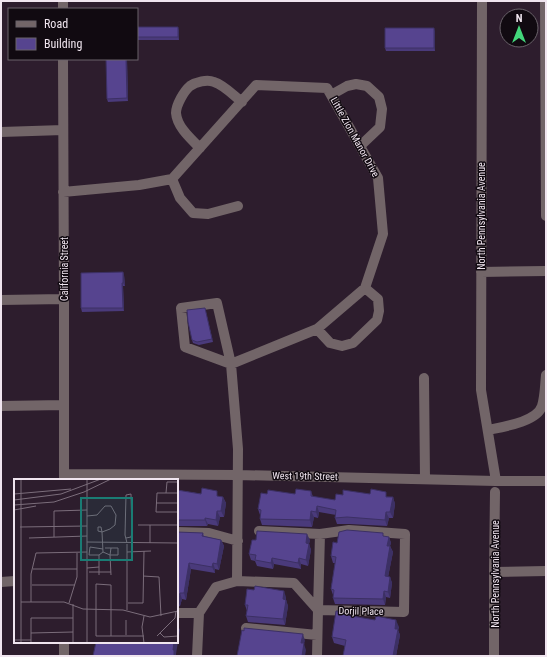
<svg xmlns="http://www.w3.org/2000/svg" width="547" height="657" viewBox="0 0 547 657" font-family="'Roboto Condensed',sans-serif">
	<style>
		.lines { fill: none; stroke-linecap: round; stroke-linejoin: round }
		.minor { stroke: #726568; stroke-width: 10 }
		.wall { fill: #4a3a7b }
		.shaded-wall { fill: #3c3064 }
		.building { fill: #56448f; stroke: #3c3064 }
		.labels { text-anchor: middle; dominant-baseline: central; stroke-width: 3; stroke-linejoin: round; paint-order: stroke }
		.street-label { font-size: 10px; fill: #f0e5ef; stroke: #110a11 }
		.inset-road { fill: none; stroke: #7b6d7b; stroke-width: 1 }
		.view { fill: #1a7c74; fill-opacity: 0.15; stroke: #1a7c74; stroke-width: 2 }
		.inset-edge { fill: none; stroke: #f0e5ef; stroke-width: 2 }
	</style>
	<rect width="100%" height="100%" fill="#2d1d2d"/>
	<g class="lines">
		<path class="minor" d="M63,1V9
			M482,1L481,390L496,481
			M545,1L546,216
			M63,59L64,299V480
			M331,95L347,86L356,84L367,86L379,97L382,109L380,127L360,146
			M1,132L63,130
			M200,148C191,139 177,127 176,113C176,105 184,91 190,86C196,82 207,79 214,82C224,85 233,95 242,102
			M172,179L180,198L193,213L208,214L238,206
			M63,192L139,185L172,179L256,85L327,88L378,178L383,234L365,288L317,329L231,364L185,347L181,308L217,303L231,364L238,449L237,581
			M481,272L546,271
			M1,300L64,299
			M317,329L330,343L342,346L353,343L377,320L379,311L378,299L365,288
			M424,378L425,479
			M1,406L64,405
			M488,430C502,427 537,422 542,406C545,396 545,385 546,375
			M64,474L238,475L496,481H546
			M259,531L320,534L349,530L405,534L404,612L318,610L320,534
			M177,532L209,533L238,541
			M494,572L546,571
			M1,582L15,581
			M177,613H199
			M246,628L317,635
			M64,656V642
			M197,656L199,613L216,587L237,581L294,583L318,610L317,656
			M494,656V572L495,492"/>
	</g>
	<path class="wall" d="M137,27L179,30V40H137Z
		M435,31V51H386L385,48Z
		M127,59L128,101L108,102L107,99Z
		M123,272L124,275L125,286H123L124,311L82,312L81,308Z
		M205,308L213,342L199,345L193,343L192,340Z
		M177,490L223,497L226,503L224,517H220L218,526L208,524L207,526H177Z
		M311,491L313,497L335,500L343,495L393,497L395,504L393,518H389L387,526L349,524H337L335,518L336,515L319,512L318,518L314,517L312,527L262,525L260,519V515L258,509L267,494H295Z
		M177,532L203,533L204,536L221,540L224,546L219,570L215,569V573L191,569L186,600L182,599L180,606L177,607Z
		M384,537H389L391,543L390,546L393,552L388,577H390L392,583L390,598L386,597L385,605L335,604L333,598V595L331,589L335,563H333L331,556L337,543Z
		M256,540H310L309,544L311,550L308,566L301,564V569L274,564L273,569L257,566L255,561L251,560L249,554Z
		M286,597V600L288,606L285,625L248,622L246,616L247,611L245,605Z
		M354,616L399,627L398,630L400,635L396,656H343L345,646L334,643L332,637Z"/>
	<path class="shaded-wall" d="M178,27L179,30V40L178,37Z
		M434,28L435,31V51L434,48Z
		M126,59H127L128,101L127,98Z
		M123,272L124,275L125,286L123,283Z
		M122,283L123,286L124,311L123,308Z
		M223,497L226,503L224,517L221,511Z
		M393,497L395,504L393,518L390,512Z
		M317,506L319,512L318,518L316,512Z
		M217,511L220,517L218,526L216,520Z
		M311,511L314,517L312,527L310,520Z
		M386,512L389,518L387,526L385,520Z
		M205,518L208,524L207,526L205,520Z
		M307,534L310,540L309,544L311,550L308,566L306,560V543Z
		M389,537L391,543L390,546L393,552L387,582L385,576L387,546Z
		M221,540L224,546L219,570L217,564Z
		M272,558L274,564L273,569L271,563Z
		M299,558L301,564V569L298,563Z
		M189,563L191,569L186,600L184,593Z
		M213,563L215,569V573L212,567Z
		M390,577L392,583L390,598L388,592Z
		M284,591L286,597L285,605L283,599Z
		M384,591L386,597L385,605L383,599Z
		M180,593L182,599L180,606L178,600Z
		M286,600L288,606L285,625L283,619Z
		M396,620L399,627L398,630L400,635L396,656H393L395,629Z
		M177,624L180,630L176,654V656H174L173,650L174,642H177Z
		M303,634L305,641L304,644L306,650L305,656H302L301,643Z"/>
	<path class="building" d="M137,27H178V37H137Z
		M385,28H434V48H385Z
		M106,59H126L127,98L107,99Z
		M123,272V283H122L123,308H81V273Z
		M205,308L212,339L197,342L192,340L188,322L187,310Z
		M202,488L217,491V496L223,497L221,511H217L216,520L205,518V520H177V490L201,494Z
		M296,489L311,491V496L335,500L336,494L343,495V490L370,494L371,489L386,492V497H393L390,512H386L385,520L347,517L335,518L336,510L317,506L316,512L311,511L310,520L260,519L261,510L258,509L261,493L267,494L268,490L295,494Z
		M347,530L383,533V536L389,537L387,546H390L385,576L390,577L388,592L384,591L383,599L333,598L334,590L331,589L336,557L331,556L333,542L337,543L339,532Z
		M257,531L307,534L306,543L309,544L306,560L299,558L298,563L272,558L271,563L255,560L256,555L249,554L252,540H256Z
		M177,532L203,533L202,536L221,540L217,564L213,563L212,567L189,563L184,593H180L178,600L177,601Z
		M255,586L284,591L283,599L286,600L283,619L246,616L248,605H245L247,589L254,590Z
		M336,611H353L352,616L375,620L376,616L396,620L395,629H398L393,656H343L346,640L332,637Z
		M244,628L303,634L301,643H304L302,656H237L242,630L244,631Z
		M96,642H174L173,650H174V655L177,656H93Z"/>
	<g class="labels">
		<g class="street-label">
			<text transform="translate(355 137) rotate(61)">Little Zion Manor Drive</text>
			<text transform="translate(481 216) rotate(-90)">North Pennsylvania Avenue</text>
			<text transform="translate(64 269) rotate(-90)">California Street</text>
			<text transform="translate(305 476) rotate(1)">West 19th Street</text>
			<text transform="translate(495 574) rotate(-90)">North Pennsylvania Avenue</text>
			<text transform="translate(361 611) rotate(1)">Dorjil Place</text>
		</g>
	</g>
	<g transform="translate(14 479)">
		<rect width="164" height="164" fill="#2d1d2d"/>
		<path class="inset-road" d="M7,0V164M73,0V164M152,14L153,3H164M0,15L57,10M0,21L47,15L87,0M142,24H164M0,26L40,23L70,13L97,0M0,31L22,27M164,33H142L143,14H164M73,37L83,36L91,27H97L102,36L101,46L96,50L88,53L84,52V48H87L88,53L89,73M124,46H164M6,48L73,47M40,58V32L73,31M15,59L73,57M112,59L117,58L118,54L117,15L112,16L111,56L113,64M73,63L164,64M136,64V46M91,69H104V76H96L97,69M113,73L137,72M85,76L89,73L96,76L97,96M85,76H75L76,68L89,70M73,89L85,88M19,90H63M75,93H97M85,96V76M129,97L145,98L147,137M18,106H61M7,123H50L69,130L109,131L136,138L164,132M17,123V95L22,74L73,73M55,124L63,98V74M114,124H129L130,72M59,125V164M113,131V65M112,141V156M17,154L59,153M146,154L150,158L164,157M97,157V106L82,105V157H130M143,157L161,139L162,132M0,161H17M17,164V139H59M130,164L128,148L130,137"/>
		<path class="view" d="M67,19H118V81H67Z"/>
		<rect width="164" height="164" class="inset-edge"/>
	</g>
	<rect width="547" height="657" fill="none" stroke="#f0e5ef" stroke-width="4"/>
	<rect x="8" y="8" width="130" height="52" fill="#110a11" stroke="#6a626a"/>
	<rect x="16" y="21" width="20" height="6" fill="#726568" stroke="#6a626a"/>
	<text x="44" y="28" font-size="12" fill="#f0e5ef">Road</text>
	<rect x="16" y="38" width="20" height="12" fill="#56448f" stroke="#6a626a"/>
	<text x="44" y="48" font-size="12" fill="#f0e5ef">Building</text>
	<g transform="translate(519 28)"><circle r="19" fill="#110a11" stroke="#6a626a"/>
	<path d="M0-3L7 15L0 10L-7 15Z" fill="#43d77b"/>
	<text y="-6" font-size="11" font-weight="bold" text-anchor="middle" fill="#f0e5ef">N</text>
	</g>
</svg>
